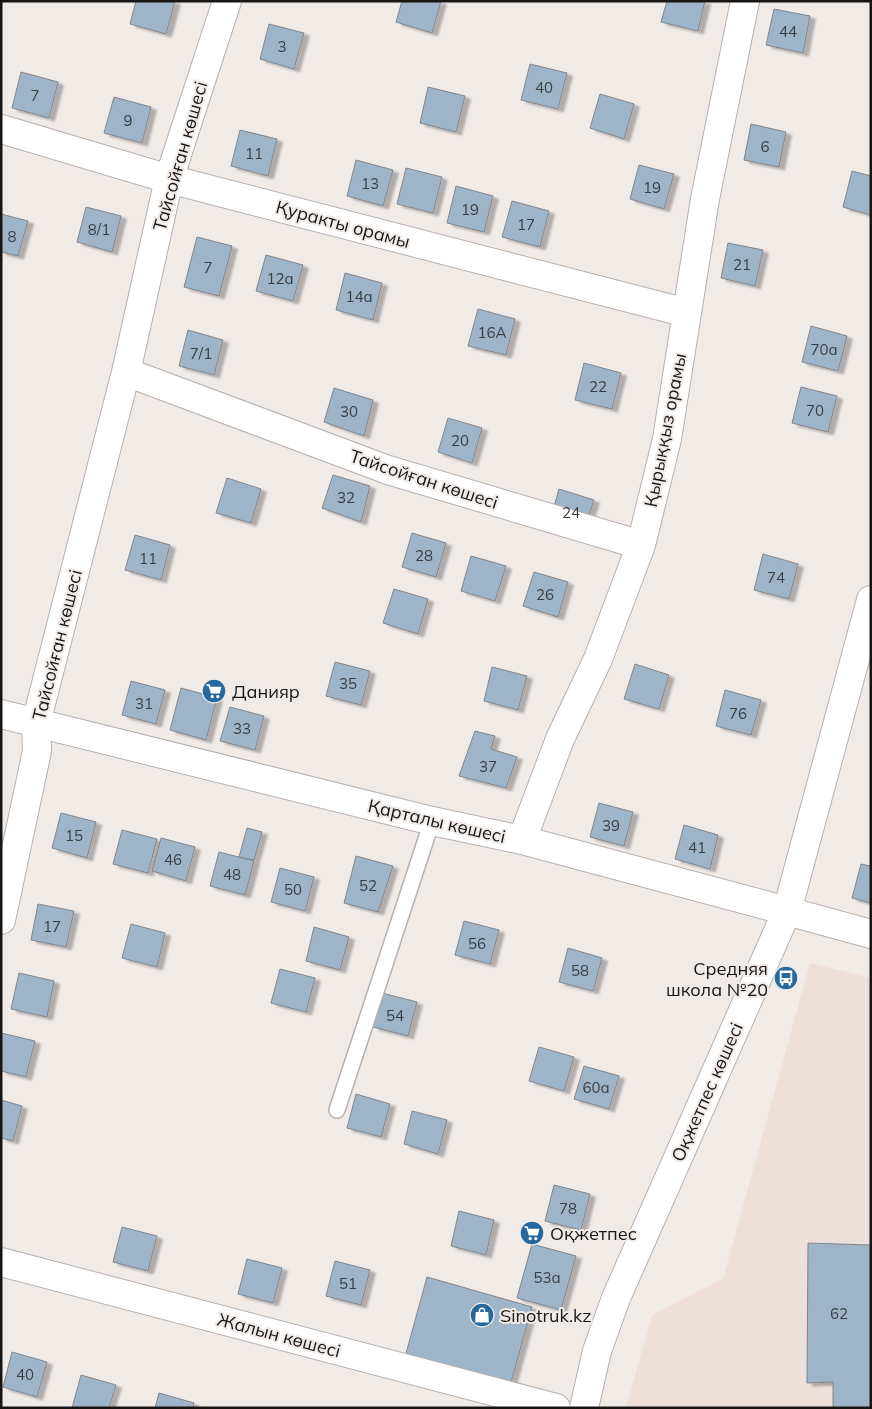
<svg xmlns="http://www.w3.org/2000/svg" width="872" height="1409" viewBox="0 0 872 1409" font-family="Mulish,sans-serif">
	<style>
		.built { fill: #eedfd9 }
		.building { fill: #9db4c9; stroke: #82868a; filter: url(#shadow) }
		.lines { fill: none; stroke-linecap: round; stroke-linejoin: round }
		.service-casing { stroke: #b7b0ae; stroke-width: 18 }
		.minor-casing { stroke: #b7b0ae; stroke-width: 30 }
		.tertiary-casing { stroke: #b7b0ae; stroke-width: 30 }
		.service { stroke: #fff; stroke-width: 15 }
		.minor { stroke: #fff; stroke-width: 28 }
		.tertiary { stroke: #fff; stroke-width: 28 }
		.labels { text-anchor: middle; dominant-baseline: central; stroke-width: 4; stroke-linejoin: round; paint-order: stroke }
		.number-label { font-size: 15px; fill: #393e42 }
		.street-label { font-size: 18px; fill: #181615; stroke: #f1ebe8 }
		.poi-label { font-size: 18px; fill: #181615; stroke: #f1ebe8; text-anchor: start }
	</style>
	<defs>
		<filter id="shadow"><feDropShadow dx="5.5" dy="3" stdDeviation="1" flood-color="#0004"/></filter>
	</defs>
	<rect width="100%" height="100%" fill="#f1ebe8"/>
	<path class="built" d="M810,963L871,978V1408H626L652,1315L723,1279Z"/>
	<path class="building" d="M136,1H175L166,34L130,24Z
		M402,1H441L432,33L396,22Z
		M667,1H705L698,31L661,22Z
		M774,9L810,16L803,53L766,45Z
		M269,24L304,33L294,69L260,59Z
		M530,64L567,73L558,109L521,100Z
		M21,72L58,82L49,118L12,108Z
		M428,87L465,96L456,132L420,123Z
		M600,94L634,104L624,139L590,128Z
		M114,97L151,107L142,143L104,133Z
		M751,124L786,132L779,167L744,160Z
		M240,130L277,139L268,176L231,166Z
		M356,160L393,170L383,206L347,196Z
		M639,165L674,174L664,209L630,199Z
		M406,168L442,177L433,213L397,204Z
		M852,171L871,176V215L843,207Z
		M456,186L493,196L484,232L447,223Z
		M512,201L549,211L540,247L502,237Z
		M86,207L121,216L112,252L77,242Z
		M1,214L28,221L18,256L1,252Z
		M197,237L232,246L219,296L184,287Z
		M728,243L763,250L755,286L721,278Z
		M266,255L303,265L293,301L256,291Z
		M345,273L382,283L373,320L336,310Z
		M478,309L515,319L506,355L468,346Z
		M811,326L847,336L838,371L802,362Z
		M188,330L223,340L214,375L179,366Z
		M584,363L621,373L612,409L575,400Z
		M801,387L837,396L828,432L792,423Z
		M334,388L373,400L364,436L324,422Z
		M448,418L482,428L472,463L438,452Z
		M333,475L370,486L361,522L322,508Z
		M227,478L261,489L251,523L216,513Z
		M559,489L594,500L583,534L549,524Z
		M412,533L446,543L436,577L402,567Z
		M135,535L170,545L161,580L125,570Z
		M763,554L798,564L789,599L754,590Z
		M471,556L506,566L495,601L461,591Z
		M534,572L568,582L558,617L523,606Z
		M394,589L428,599L418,634L383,623Z
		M335,662L370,671L361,705L326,696Z
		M635,664L669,675L659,709L624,699Z
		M492,667L527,676L518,710L484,701Z
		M131,681L165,690L156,724L122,715Z
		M181,688L217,698L206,740L170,730Z
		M725,690L761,700L751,735L716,726Z
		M230,707L264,716L255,750L220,741Z
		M475,731L495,736L491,749L517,757L506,788L459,776Z
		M599,803L633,812L624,846L590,837Z
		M61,813L96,822L87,858L52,848Z
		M684,825L718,835L710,869L675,859Z
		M247,828L262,832L254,860L239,857Z
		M122,830L157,839L148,873L113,864Z
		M161,838L195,847L186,881L152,871Z
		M219,852L254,861L245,895L210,886Z
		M356,856L393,866L378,912L344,903Z
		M861,864L871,866V903L852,898Z
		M280,868L314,877L305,911L271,902Z
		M38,904L74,911L66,947L31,940Z
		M464,921L499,930L490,964L455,955Z
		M131,924L165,933L157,967L122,958Z
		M314,927L349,937L340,970L306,961Z
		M568,948L602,958L593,991L559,982Z
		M280,969L315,978L306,1012L271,1003Z
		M19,973L54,981L47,1017L11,1009Z
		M382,993L417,1002L408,1036L373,1027Z
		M1,1033L35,1041L26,1077L1,1071Z
		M539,1047L574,1057L564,1091L529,1081Z
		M584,1066L619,1076L609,1109L574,1099Z
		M356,1094L390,1104L381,1137L347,1128Z
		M1,1100L22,1106L13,1141L1,1138Z
		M412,1111L447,1120L438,1154L404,1144Z
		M554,1185L590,1194L581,1230L545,1221Z
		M459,1211L494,1220L486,1255L451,1246Z
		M122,1227L157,1236L148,1271L113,1262Z
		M808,1243L871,1245V1408H833V1382L807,1383Z
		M532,1244L576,1256L561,1310L517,1298Z
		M247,1259L282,1268L273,1303L238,1294Z
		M335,1261L370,1270L361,1305L326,1296Z
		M427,1277L532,1307L510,1386L405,1357Z
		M12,1352L47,1362L37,1397L3,1387Z
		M81,1375L116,1385L109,1408H72Z
		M159,1393L194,1403L193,1408H155Z"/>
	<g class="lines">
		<g class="service-casing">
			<path id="service" d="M337,1110L432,821"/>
		</g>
		<g class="minor-casing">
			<path id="minor" d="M1,129L169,179L687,313
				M126,372L388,470L641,545
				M1,714L432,821L522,840L787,911
				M522,840L560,739L598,659L641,545L667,439L705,199L745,1
				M1,920L37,751L36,723L126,372L169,179L227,1
				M1,1262L556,1408"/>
		</g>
		<g class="tertiary-casing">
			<path id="tertiary" d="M787,911L871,934
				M584,1408L597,1351L616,1298L787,911L871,600"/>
		</g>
		<use href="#service" class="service"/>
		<use href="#minor" class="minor"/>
		<use href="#tertiary" class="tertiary"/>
	</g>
	<defs>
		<g id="supermarket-disc" transform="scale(1.25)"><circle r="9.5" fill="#25689d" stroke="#f1ebe8"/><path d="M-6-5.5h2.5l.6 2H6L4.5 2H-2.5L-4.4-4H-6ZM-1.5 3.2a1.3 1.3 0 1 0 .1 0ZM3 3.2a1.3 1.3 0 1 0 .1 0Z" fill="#fff"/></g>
		<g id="bus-disc" transform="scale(1.25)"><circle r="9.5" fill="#25689d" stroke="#f1ebe8"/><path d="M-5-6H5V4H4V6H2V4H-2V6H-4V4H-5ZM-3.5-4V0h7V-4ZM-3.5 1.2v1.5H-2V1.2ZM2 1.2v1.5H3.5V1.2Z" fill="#fff"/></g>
		<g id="shop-disc" transform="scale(1.25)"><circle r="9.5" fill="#25689d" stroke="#f1ebe8"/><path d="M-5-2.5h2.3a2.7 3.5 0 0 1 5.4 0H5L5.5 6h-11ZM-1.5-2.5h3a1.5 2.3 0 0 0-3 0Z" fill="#fff"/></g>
	</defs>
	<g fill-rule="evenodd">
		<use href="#supermarket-disc" x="214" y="691"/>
		<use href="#bus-disc" x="786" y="978"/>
		<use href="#supermarket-disc" x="532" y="1233"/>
		<use href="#shop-disc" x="482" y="1315"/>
	</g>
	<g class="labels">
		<g class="number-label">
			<text x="788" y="31">44</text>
			<text x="282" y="46">3</text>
			<text x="544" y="87">40</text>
			<text x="35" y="95">7</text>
			<text x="128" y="120">9</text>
			<text x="765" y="146">6</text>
			<text x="254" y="153">11</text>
			<text x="370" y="183">13</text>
			<text x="652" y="187">19</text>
			<text x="470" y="209">19</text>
			<text x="526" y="224">17</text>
			<text x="99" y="229">8/1</text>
			<text x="12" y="236">8</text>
			<text x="742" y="264">21</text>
			<text x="208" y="267">7</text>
			<text x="280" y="278">12а</text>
			<text x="359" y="296">14а</text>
			<text x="492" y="332">16А</text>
			<text x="824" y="349">70а</text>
			<text x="201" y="353">7/1</text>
			<text x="598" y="386">22</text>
			<text x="815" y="410">70</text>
			<text x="349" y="411">30</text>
			<text x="460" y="440">20</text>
			<text x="346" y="497">32</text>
			<text x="571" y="512">24</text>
			<text x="424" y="555">28</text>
			<text x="148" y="558">11</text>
			<text x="776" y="577">74</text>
			<text x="545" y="594">26</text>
			<text x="348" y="683">35</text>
			<text x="144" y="703">31</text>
			<text x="738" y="713">76</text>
			<text x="242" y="728">33</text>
			<text x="488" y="766">37</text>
			<text x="611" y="825">39</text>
			<text x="74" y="835">15</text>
			<text x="697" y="847">41</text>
			<text x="173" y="859">46</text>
			<text x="232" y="874">48</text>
			<text x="368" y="885">52</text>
			<text x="293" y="889">50</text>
			<text x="52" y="926">17</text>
			<text x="477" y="943">56</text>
			<text x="580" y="970">58</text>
			<text x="395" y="1015">54</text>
			<text x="596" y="1087">60а</text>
			<text x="568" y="1208">78</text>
			<text x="547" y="1277">53а</text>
			<text x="348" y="1283">51</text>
			<text x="839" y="1313">62</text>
			<text x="25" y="1374">40</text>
		</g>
		<g class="street-label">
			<text transform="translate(180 156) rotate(-74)">Тайсойған көшесі</text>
			<text transform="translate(343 224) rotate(15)">Қуракты орамы</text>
			<text transform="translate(665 430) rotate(-79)">Қырыққыз орамы</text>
			<text transform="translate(424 479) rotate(18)">Тайсойған көшесі</text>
			<text transform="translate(57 645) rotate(-76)">Тайсойған көшесі</text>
			<text transform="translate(437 821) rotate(13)">Қарталы көшесі</text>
			<text transform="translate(707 1092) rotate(-66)">Оқжетпес көшесі</text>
			<text transform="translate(279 1335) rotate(15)">Жалын көшесі</text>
		</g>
		<g class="poi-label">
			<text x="232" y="691">Данияр</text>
			<text x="768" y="968" text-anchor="end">Средняя<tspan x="768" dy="21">школа №20</tspan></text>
			<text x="550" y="1233">Оқжетпес</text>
			<text x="500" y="1315">Sinotruk.kz</text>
		</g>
	</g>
	<rect width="872" height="1409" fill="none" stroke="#181615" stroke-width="5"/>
</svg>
